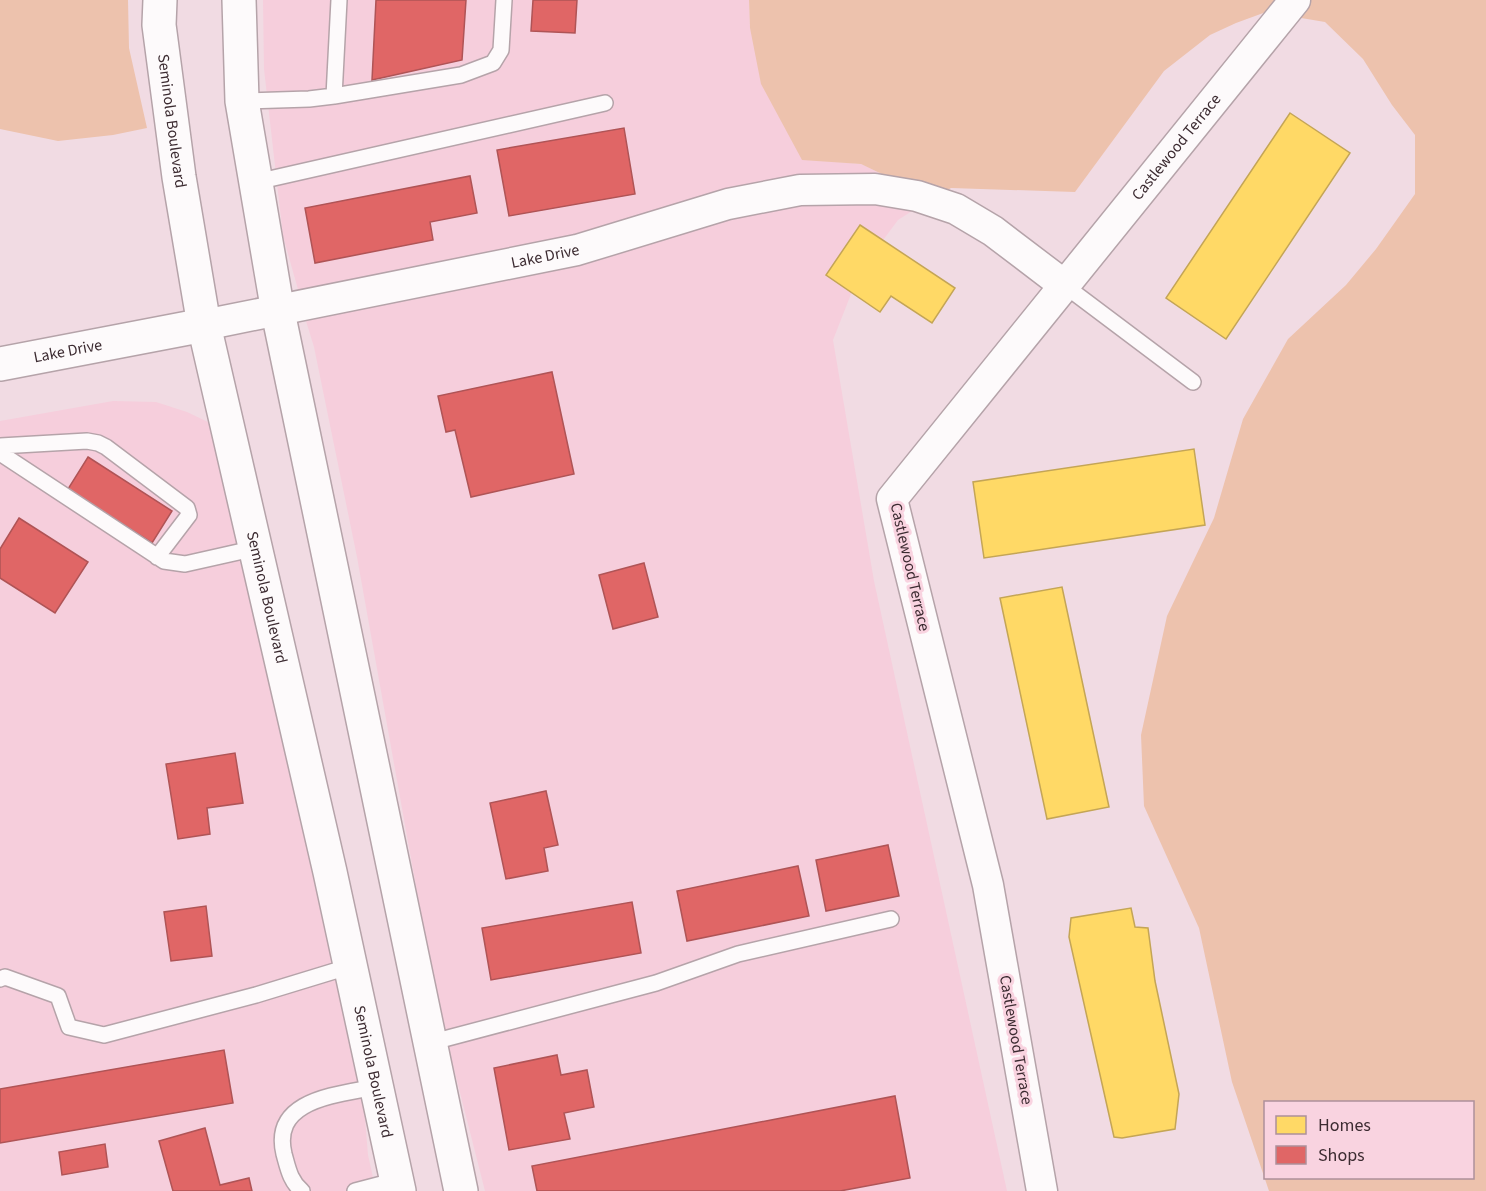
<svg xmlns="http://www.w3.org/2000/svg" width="1486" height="1191" viewBox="0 0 1486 1191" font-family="'Source Sans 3',sans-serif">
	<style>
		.built { fill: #f6cedc }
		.green { fill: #edc2ad; fill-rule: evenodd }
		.homes { fill: #ffd966; stroke: #c4a556; stroke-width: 1.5 }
		.shops { fill: #e06666; stroke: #af5456; stroke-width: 1.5 }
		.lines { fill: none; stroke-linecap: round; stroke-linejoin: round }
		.lane-casing { stroke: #b5a3a9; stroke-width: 18 }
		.street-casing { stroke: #b5a3a9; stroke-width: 33 }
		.secondary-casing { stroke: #b5a3a9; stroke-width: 36 }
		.lane { stroke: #fdfafb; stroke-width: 15 }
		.street { stroke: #fdfafb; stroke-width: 30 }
		.secondary { stroke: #fdfafb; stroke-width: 33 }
		.labels { text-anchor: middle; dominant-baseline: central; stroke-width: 6; stroke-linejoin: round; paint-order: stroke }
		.street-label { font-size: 16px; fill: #3c2b31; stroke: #f9d3e0 }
	</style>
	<rect width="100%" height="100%" fill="#f1dbe3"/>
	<path class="built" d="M263,0H749L750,28L802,159L861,164L888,177L735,186L572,236L299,293L283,236L264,69Z
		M876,203L915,209L898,220L860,271L833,340L874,581L1007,1191H485L436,998L357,557L314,347L306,321L582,264L733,218L803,204Z
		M113,401L156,402L187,412L212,424L336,968L364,1106L368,1155L376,1191H0V421Z"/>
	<path class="green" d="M0,0H128L129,48L147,128L113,135L58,141L0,129Z
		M749,0H1486V1191H1269L1232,1082L1199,928L1144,806L1141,735L1167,616L1214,518L1243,419L1288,339L1346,285L1376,249L1415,194V135L1392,105L1363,59L1325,22L1266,12L1236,23L1210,35L1164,71L1075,192L951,188L946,191L888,177L861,164L802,160L761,84L750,28ZM1266,1102H1472V1178H1266Z"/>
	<path class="homes" d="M1290,113L1350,153L1226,339L1166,298Z
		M860,225L955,288L932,323L891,296L880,312L826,275Z
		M1194,449L1205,525L984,558L973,482Z
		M1062,587L1109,807L1047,819L1000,598Z
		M1131,908L1135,927L1148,928L1155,981L1179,1094L1175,1129L1122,1138L1114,1137L1069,937L1071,918Z"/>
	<path class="shops" d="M376,0H466L462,60L372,80Z
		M533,0H577L575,33L531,31Z
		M624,128L635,194L509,216L497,150Z
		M470,176L477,213L430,222L433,240L315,263L305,208Z
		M552,372L574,474L471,497L455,430L446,432L438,396Z
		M88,457L172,511L152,543L68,489Z
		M19,518L88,562L55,613L0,578V549Z
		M644,563L658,617L613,629L599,575Z
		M235,753L243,803L207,808L210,834L178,839L166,764Z
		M546,791L558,845L544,848L548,871L506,879L490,803Z
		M888,845L899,896L826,911L816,860Z
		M798,866L809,916L687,941L677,891Z
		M632,902L641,953L491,980L482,928Z
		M206,906L212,956L171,961L164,912Z
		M224,1050L233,1103L0,1143V1089Z
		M557,1055L561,1075L587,1070L594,1107L564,1113L570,1139L509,1150L494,1068Z
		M895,1096L910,1178L840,1191H537L532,1166Z
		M205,1128L220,1185L249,1178L252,1191H173L159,1141Z
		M105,1144L108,1167L62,1175L59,1152Z"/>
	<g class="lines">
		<g class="lane-casing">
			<path id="lane" d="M334,96L461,75L493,63L501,50L504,0
				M242,101L309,99L334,96L339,0
				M256,182L605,103
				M1064,285L1193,382
				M0,446L87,441L98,443L106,447L187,508L189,515L157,557
				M0,453L164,561L185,564L256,548
				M0,979L5,977L58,996L69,1027L104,1035L256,995L351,966
				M429,1043L656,983L738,954L891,919
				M302,1191C290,1181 288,1168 284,1154C271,1099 337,1095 375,1087
				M355,1191L397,1180"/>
		</g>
		<g class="street-casing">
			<g id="street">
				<path id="s1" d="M204,325L577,250L728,204L800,190L875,189L917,196L956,209L993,231L1064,285"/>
				<path id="s2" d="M1042,1191L988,885L892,499L1295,0"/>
			</g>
		</g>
		<g class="secondary-casing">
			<g id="secondary">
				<path id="s3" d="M160,0L159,25L179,177L204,325L330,872L399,1191"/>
				<path d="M239,0L242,101L278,312L461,1191"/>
				<path id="s4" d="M0,364L204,325"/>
			</g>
		</g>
		<use href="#lane" class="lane"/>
		<use href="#street" class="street"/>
		<use href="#secondary" class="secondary"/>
	</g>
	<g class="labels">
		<g class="street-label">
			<text stroke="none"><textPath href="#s3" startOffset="122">Seminola Boulevard</textPath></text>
			<text stroke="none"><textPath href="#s2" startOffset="1161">Castlewood Terrace</textPath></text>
			<text stroke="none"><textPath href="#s1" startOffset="348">Lake Drive</textPath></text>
			<text stroke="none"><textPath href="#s4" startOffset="69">Lake Drive</textPath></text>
			<text transform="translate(910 567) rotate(77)">Castlewood Terrace</text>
			<text stroke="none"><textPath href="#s3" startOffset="608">Seminola Boulevard</textPath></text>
			<text transform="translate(1016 1040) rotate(80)">Castlewood Terrace</text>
			<text stroke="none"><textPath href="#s3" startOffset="1094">Seminola Boulevard</textPath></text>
		</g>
	</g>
	<rect x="1264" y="1101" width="210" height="78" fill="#f9d3e0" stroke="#ad909a" stroke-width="1.5"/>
	<rect x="1276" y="1116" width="30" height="18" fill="#ffd966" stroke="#ad909a" stroke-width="1.5"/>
	<text x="1318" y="1131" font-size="18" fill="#3c2b31">Homes</text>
	<rect x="1276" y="1146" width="30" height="18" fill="#e06666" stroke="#ad909a" stroke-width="1.5"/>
	<text x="1318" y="1161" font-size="18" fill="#3c2b31">Shops</text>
</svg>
